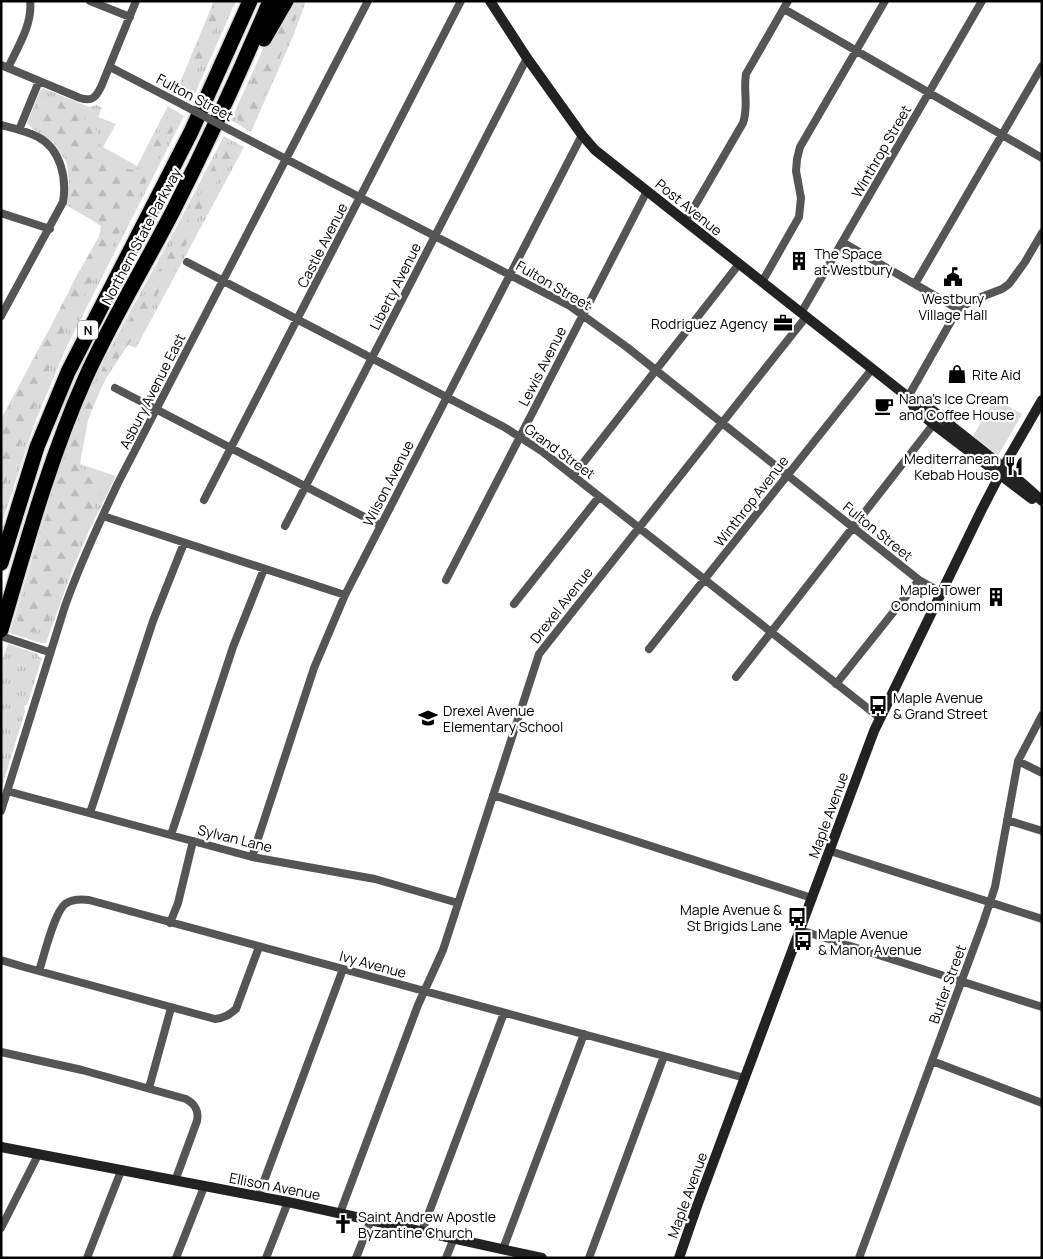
<svg xmlns="http://www.w3.org/2000/svg" width="1043" height="1259" viewBox="0 0 1043 1259" font-family="Manrope,sans-serif">
	<style>
		.grass { fill: url(#grass-tufts) }
		.forest { fill: url(#forest-firs) }
		.green { fill: #dcdcdc }
		.lines { fill: none; stroke-linecap: round; stroke-linejoin: round }
		.highway-casing { stroke: #dbdbdb; stroke-width: 18 }
		.street { stroke: #555; stroke-width: 8 }
		.secondary { stroke: #222; stroke-width: 10 }
		.highway { stroke: #000; stroke-width: 15 }
		.street-bridge { stroke: #555; stroke-width: 8 }
		.labels { text-anchor: middle; dominant-baseline: central; stroke-width: 4.5; stroke-linejoin: round; paint-order: stroke }
		.shield { fill: #fff; stroke: #4c4c4c; stroke-width: 1 }
		.shield-label { font-size: 12px; font-weight: bold; fill: #000 }
		.street-label { font-size: 14px; fill: #000; stroke: #fff }
		.poi-label { font-size: 14px; fill: #000; stroke: #fff; text-anchor: start }
	</style>
	<defs>
		<pattern id="grass-tufts" width="24" height="20" patternUnits="userSpaceOnUse" patternTransform="scale(1.25)"><rect width="24" height="20" fill="#dcdcdc"/><path d="M3 7l-1-3M5 7V3M7 7l1-3M15 17l-1-3M17 17v-4M19 17l1-3" fill="none" stroke="#bbb"/></pattern>
		<pattern id="forest-firs" width="22" height="20" patternUnits="userSpaceOnUse" patternTransform="scale(1.25)"><rect width="22" height="20" fill="#dcdcdc"/><path d="M5 1l3.5 6h-7zM16 11l3.5 6h-7z" fill="#bbb"/></pattern>
	</defs>
	<rect width="100%" height="100%" fill="#fff"/>
	<path class="grass" d="M214,1H236L192,100L176,92Z
		M290,1H306L294,34L251,132L231,120L271,31Z
		M43,88L89,107L97,105L102,108L98,117L116,124L103,147L137,166L168,106L184,116L65,350L34,425L1,526V419L104,227L66,205L69,183L67,163L53,142L33,129L27,123L40,91Z
		M224,136L244,147L136,348L128,345L99,389L88,420L80,464L116,476L89,531L73,568L46,643H41L10,633L59,466L80,412L101,365L177,226Z
		M8,644L38,654L39,657L42,658L27,705L24,706L25,711L1,790V664Z"/>
	<path class="forest" d="M217,1H223C217,20 197,83 182,91L180,90Z
		M294,1H303L253,123L250,125C243,123 236,122 236,114L281,18Z
		M46,96L82,109L84,118L98,132C98,137 99,142 101,147C108,159 132,180 145,164C155,151 158,123 173,114L176,116V125L115,241L62,334L1,493V426L77,275L99,237L101,226L70,205L72,166L53,137L39,126L35,119L37,106L42,97Z
		M229,144L235,145L237,148L206,199L175,269L159,291L144,324L112,366L100,391L87,422L78,467L100,475L101,490L47,626C37,631 21,639 17,623C37,549 55,473 86,403C115,337 157,277 191,214C202,194 209,172 220,152L225,145Z"/>
	<path class="green" d="M995,399L1022,414L998,456L973,436Z"/>
	<g class="lines">
		<g class="highway-casing">
			<path id="highway" d="M264,39L286,1
				M1,563L37,447L68,372L191,132L250,1
				M1,630C26,545 49,460 85,379C111,321 144,267 173,211C208,142 240,72 270,1"/>
		</g>
		<path class="street" d="M90,1L130,17
			M784,9L1042,158
			M1,65L80,98C92,102 96,97 101,87L136,1
			M110,67L185,106
			M8,68C17,48 33,24 30,1
			M1,125C13,128 27,131 38,137C61,149 67,179 63,202L1,316
			M19,130L39,81
			M230,130L570,306L628,348L919,580L942,593
			M1,213L50,229
			M686,221L743,123C749,106 743,91 746,74L788,1
			M842,242L958,309
			M187,262L504,427L543,452L880,718
			M762,282L799,217L801,198L796,171L797,159L800,147L885,1
			M915,284L1042,66
			M801,313L982,1
			M115,388L380,525
			M908,397L958,309L976,299L1002,289L1009,284L1025,262L1042,233
			M573,476L739,264
			M204,500L461,1
			M103,516L345,595
			M285,526L527,58
			M446,580L647,191
			M514,604L599,497
			M1,636L49,652
			M649,649L872,369
			M736,677L936,421
			M836,684L919,580
			M1018,761L1042,773
			M7,791L252,857L375,879L458,903
			M493,795L812,898
			M1,811L65,606C80,564 99,523 118,483L368,1
			M90,813L153,621L184,543
			M1007,820L1042,831
			M171,835L233,647L264,569
			M830,851L1042,919
			M252,857L314,668L345,595L582,135
			M170,923L178,903L193,841
			M800,930L1042,1007
			M1,960L24,967L215,1019C224,1018 229,1015 236,1009L259,947
			M39,971C44,956 54,913 65,904C72,899 81,899 89,900L745,1078
			M1,1052L82,1070L186,1099C195,1104 199,1110 197,1121L175,1181
			M932,1061L1042,1103
			M149,1088L171,1008
			M258,1197L343,969
			M340,1213L418,1005L443,950L539,654L806,317
			M1,1228L38,1155
			M422,1231L504,1013
			M503,1249L584,1034
			M87,1258L121,1171
			M176,1258L204,1187
			M266,1258L288,1202
			M356,1258L371,1220
			M446,1258L454,1238
			M589,1258L664,1056
			M859,1258L983,923L995,887L1018,761L1042,715"/>
		<path class="secondary" d="M490,1L527,58L582,135L595,150L908,397C928,404 943,419 959,432C987,454 1016,476 1042,501
			M908,397L915,409L933,424L1032,499
			M1,1147L288,1202L542,1258
			M679,1258L697,1206L874,731L982,509L1009,457L1042,400"/>
		<use href="#highway" class="highway"/>
		<path class="street-bridge" d="M185,106L230,130"/>
	</g>
	<defs>
		<g id="building-bare" transform="scale(1.5)"><path d="M-4-6H4V6H1V3H-1V6H-4ZM-2.5-4.3h1.7v1.8h-1.7ZM.8-4.3h1.7v1.8H.8ZM-2.5-1h1.7V.8h-1.7ZM.8-1h1.7V.8H.8Z" fill="#000" stroke="#fff" stroke-width="2.5" paint-order="stroke"/></g>
		<g id="civic-bare" transform="scale(1.5)"><path d="M-.6-6.5H3V-4.5H.6V-3L4-1V1h2V6H-6V1h2V-1L-.6-3ZM-1.2 2.5V6h2.4V2.5Z" fill="#000" stroke="#fff" stroke-width="2.5" paint-order="stroke"/></g>
		<g id="office-bare" transform="scale(1.5)"><path d="M-6-3h4V-5.5h4V-3h4V5H-6ZM-1-4.5V-3h2v-1.5ZM-6 0V1H6V0Z" fill="#000" stroke="#fff" stroke-width="2.5" paint-order="stroke"/></g>
		<g id="shop-bare" transform="scale(1.5)"><path d="M-5-2.5h2.3a2.7 3.5 0 0 1 5.4 0H5L5.5 6h-11ZM-1.5-2.5h3a1.5 2.3 0 0 0-3 0Z" fill="#000" stroke="#fff" stroke-width="2.5" paint-order="stroke"/></g>
		<g id="cafe-bare" transform="scale(1.5)"><path d="M-5.5-4.5H6V0H3Q3 3.5 0 3.5H-2.5Q-5.5 3.5-5.5 0ZM3-3.2v2h1.7v-2ZM-6 4.5H4V6H-6Z" fill="#000" stroke="#fff" stroke-width="2.5" paint-order="stroke"/></g>
		<g id="restaurant-bare" transform="scale(1.5)"><path d="M-5-6h1v4h1v-4h1v4h1v-4h1v5L-1.5 .5V6h-2V.5L-5-1ZM5-6V6H3V1.5H1.5Q1.5-4 5-6Z" fill="#000" stroke="#fff" stroke-width="2.5" paint-order="stroke"/></g>
		<g id="bus-bare" transform="scale(1.5)"><path d="M-5-6H5V4H4V6H2V4H-2V6H-4V4H-5ZM-3.5-4V0h7V-4ZM-3.5 1.2v1.5H-2V1.2ZM2 1.2v1.5H3.5V1.2Z" fill="#000" stroke="#fff" stroke-width="2.5" paint-order="stroke"/></g>
		<g id="school-bare" transform="scale(1.5)"><path d="M0-5L7-2L0 1L-7-2ZM-4 1L0 2.5L4 1V4Q0 6-4 4Z" fill="#000" stroke="#fff" stroke-width="2.5" paint-order="stroke"/></g>
		<g id="church-bare" transform="scale(1.5)"><path d="M-1.2-6h2.4v3.5h3.3v2.4h-3.3V6h-2.4V-.1h-3.3v-2.4h3.3Z" fill="#000" stroke="#fff" stroke-width="2.5" paint-order="stroke"/></g>
	</defs>
	<g fill-rule="evenodd">
		<use href="#building-bare" x="799" y="261"/>
		<use href="#civic-bare" x="953" y="277"/>
		<use href="#office-bare" x="783" y="323"/>
		<use href="#shop-bare" x="957" y="374"/>
		<use href="#cafe-bare" x="884" y="406"/>
		<use href="#restaurant-bare" x="1014" y="466"/>
		<use href="#building-bare" x="996" y="597"/>
		<use href="#bus-bare" x="878" y="705"/>
		<use href="#school-bare" x="428" y="718"/>
		<use href="#bus-bare" x="797" y="917"/>
		<use href="#bus-bare" x="803" y="941"/>
		<use href="#church-bare" x="343" y="1224"/>
	</g>
	<g class="labels">
		<rect class="shield" x="78" y="320.5" width="20" height="19" rx="4"/>
		<g class="shield-label">
			<text x="88" y="330">N</text>
		</g>
		<g class="street-label">
			<text transform="translate(195 97) rotate(28)">Fulton Street</text>
			<text transform="translate(881 151) rotate(-60)">Winthrop Street</text>
			<text transform="translate(689 207) rotate(39)">Post Avenue</text>
			<text transform="translate(141 236) rotate(-62)">Northern State Parkway</text>
			<text transform="translate(322 245) rotate(-63)">Castle Avenue</text>
			<text transform="translate(554 285) rotate(30)">Fulton Street</text>
			<text transform="translate(395 286) rotate(-63)">Liberty Avenue</text>
			<text transform="translate(542 366) rotate(-63)">Lewis Avenue</text>
			<text transform="translate(152 391) rotate(-63)">Asbury Avenue East</text>
			<text transform="translate(560 451) rotate(36)">Grand Street</text>
			<text transform="translate(388 483) rotate(-63)">Wilson Avenue</text>
			<text transform="translate(751 501) rotate(-52)">Winthrop Avenue</text>
			<text transform="translate(878 531) rotate(39)">Fulton Street</text>
			<text transform="translate(561 605) rotate(-52)">Drexel Avenue</text>
			<text transform="translate(828 815) rotate(-70)">Maple Avenue</text>
			<text transform="translate(235 838) rotate(14)">Sylvan Lane</text>
			<text transform="translate(373 964) rotate(15)">Ivy Avenue</text>
			<text transform="translate(947 984) rotate(-70)">Butler Street</text>
			<text transform="translate(275 1186) rotate(11)">Ellison Avenue</text>
			<text transform="translate(687 1195) rotate(-70)">Maple Avenue</text>
		</g>
		<g class="poi-label">
			<text x="814" y="253">The Space<tspan x="814" dy="16">at Westbury</tspan></text>
			<text x="953" y="298" text-anchor="middle">Westbury<tspan x="953" dy="16">Village Hall</tspan></text>
			<text x="768" y="323" text-anchor="end">Rodriguez Agency</text>
			<text x="972" y="374">Rite Aid</text>
			<text x="899" y="398">Nana's Ice Cream<tspan x="899" dy="16">and Coffee House</tspan></text>
			<text x="999" y="458" text-anchor="end">Mediterranean<tspan x="999" dy="16">Kebab House</tspan></text>
			<text x="981" y="589" text-anchor="end">Maple Tower<tspan x="981" dy="16">Condominium</tspan></text>
			<text x="893" y="697">Maple Avenue<tspan x="893" dy="16">&amp; Grand Street</tspan></text>
			<text x="443" y="710">Drexel Avenue<tspan x="443" dy="16">Elementary School</tspan></text>
			<text x="782" y="909" text-anchor="end">Maple Avenue &amp;<tspan x="782" dy="16">St Brigids Lane</tspan></text>
			<text x="818" y="933">Maple Avenue<tspan x="818" dy="16">&amp; Manor Avenue</tspan></text>
			<text x="358" y="1216">Saint Andrew Apostle<tspan x="358" dy="16">Byzantine Church</tspan></text>
		</g>
	</g>
	<rect width="1043" height="1259" fill="none" stroke="#000000" stroke-width="5"/>
</svg>
